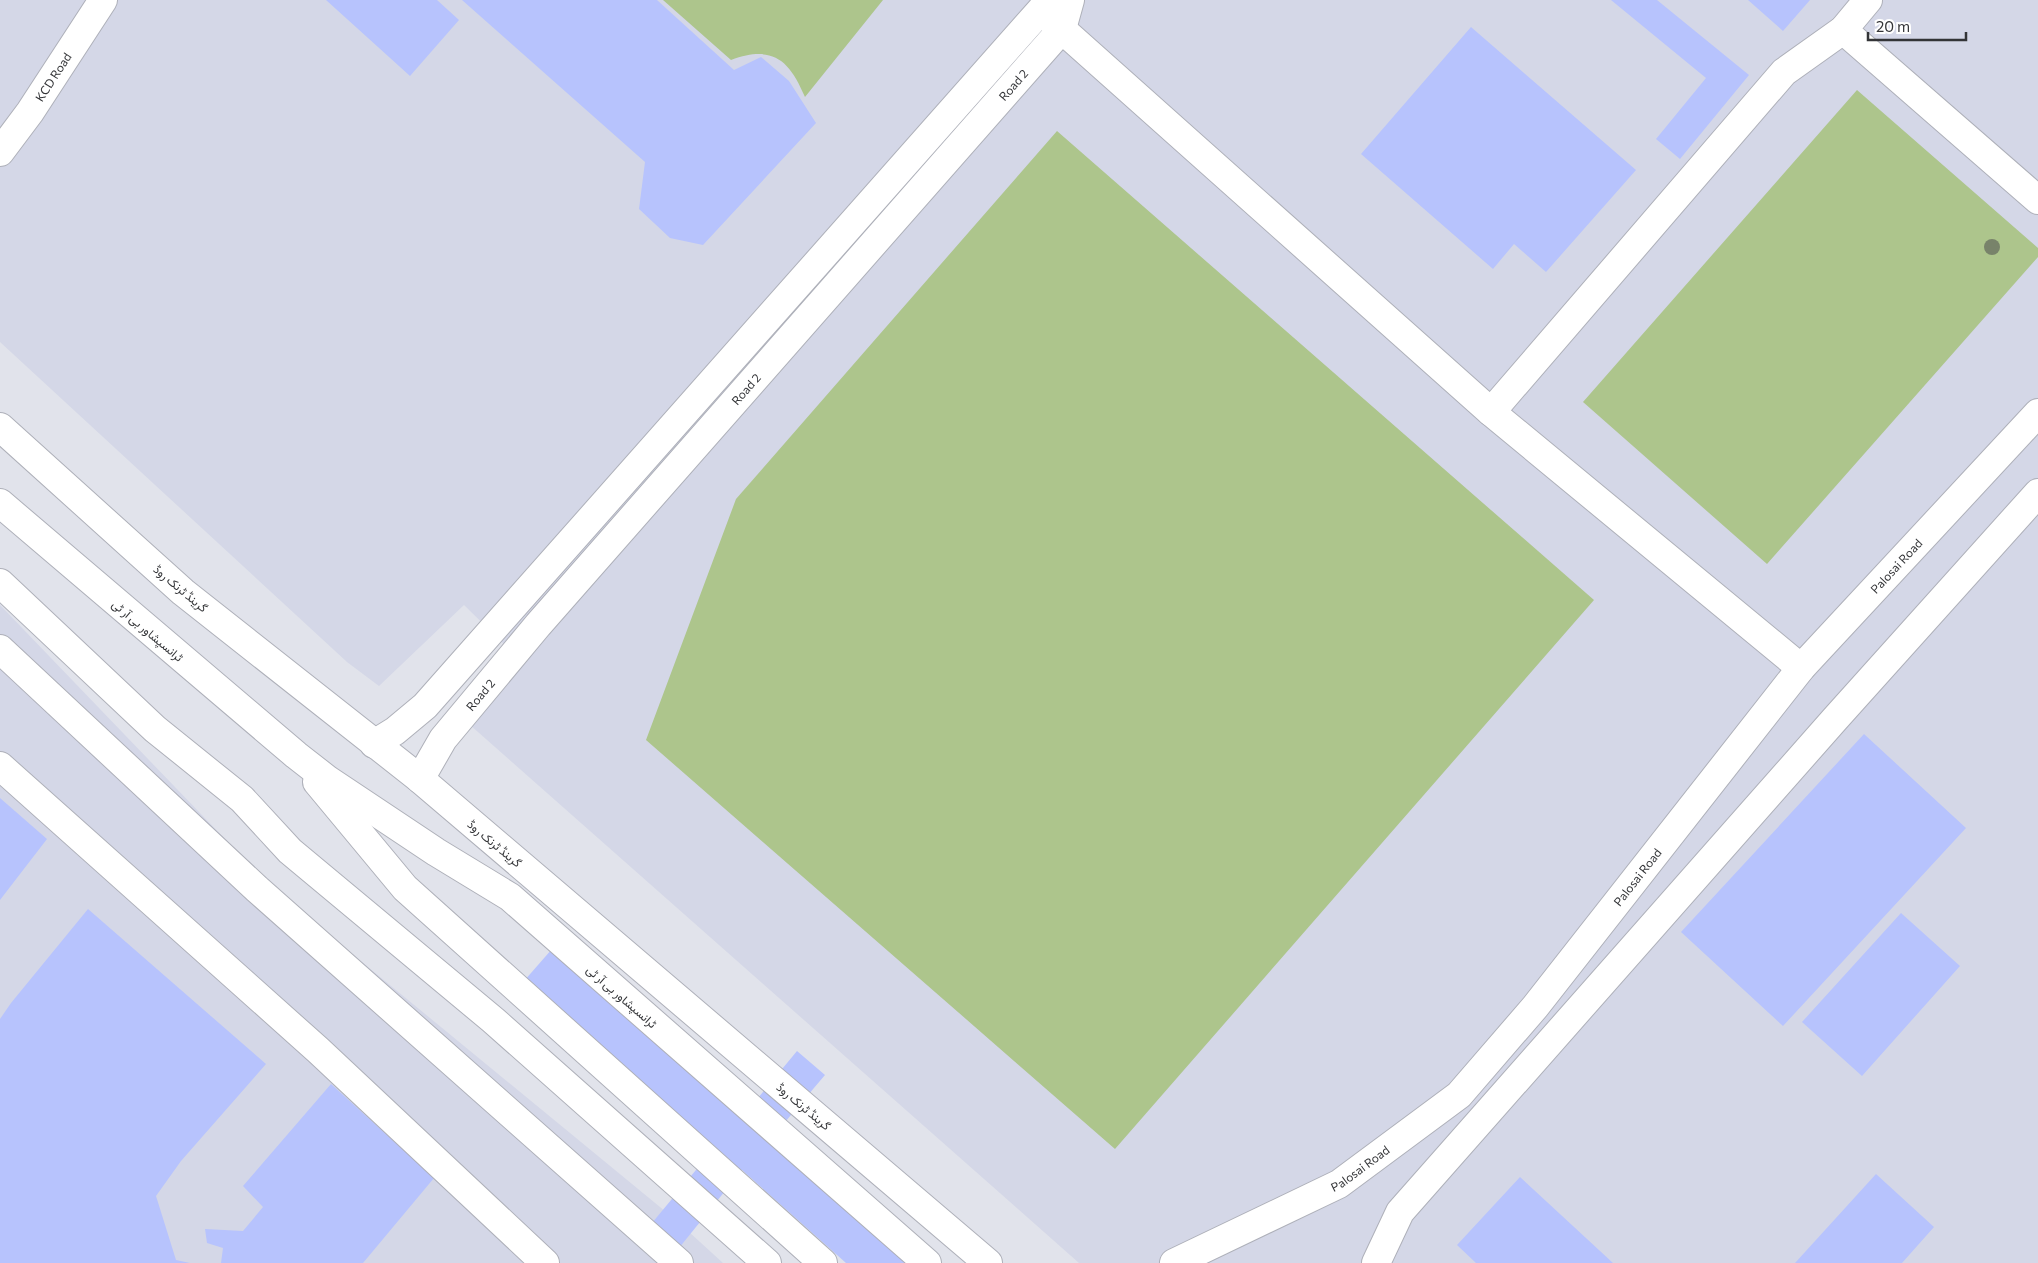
<svg xmlns="http://www.w3.org/2000/svg" width="2038" height="1263" viewBox="0 0 2038 1263" font-family="Commissioner,Vazirmatn,sans-serif">
	<style>
		.built { fill: #d4d7e7 }
		.green { fill: #adc58c }
		.building { fill: #b7c3fd }
		.lines { fill: none; stroke-linecap: round; stroke-linejoin: round }
		.minor-casing { stroke: #aeb0b9; stroke-width: 30 }
		.highway-casing { stroke: #aeb0b9; stroke-width: 30 }
		.minor { stroke: #fff; stroke-width: 28 }
		.highway { stroke: #fff; stroke-width: 28 }
		.tree { fill: #78836a }
		.labels { text-anchor: middle; dominant-baseline: central; stroke-width: 4; stroke-linejoin: round; paint-order: stroke }
		.street-label { font-size: 12px; fill: #333437; stroke: #fff }
	</style>
	<rect width="100%" height="100%" fill="#e1e3eb"/>
	<path class="built" d="M0,0H2038V1263H1079L461,717L516,656L464,605L379,686L347,662L0,342Z
		M0,605L273,889L677,1221L723,1263H0Z"/>
	<path class="green" d="M663,0H883L805,97C789,59 772,45 731,60Z
		M1857,90L2038,248V257L1767,564L1583,402Z
		M1057,131L1594,600L1115,1149L646,740L736,499Z"/>
	<path class="building" d="M326,0H437L459,20L410,76Z
		M462,0H657L734,70L761,57L789,81L816,123L703,245L670,238L639,209L645,162Z
		M1611,0H1657L1749,75L1680,159L1656,139L1706,78Z
		M1748,0H1810L1783,31Z
		M1471,27L1636,170L1546,272L1514,244L1493,269L1361,154Z
		M1864,734L1966,828L1783,1026L1681,932Z
		M0,798L47,839L0,900Z
		M88,909L266,1064L181,1161L156,1196L176,1260L190,1263H0V1019L11,1003Z
		M1901,913L1960,966L1862,1076L1802,1022Z
		M552,949L744,1115L797,1051L825,1075L768,1142L908,1263H846L742,1170L679,1248L652,1223L715,1147L524,981Z
		M331,1084L434,1178L363,1263H221L223,1248L207,1243L205,1229L243,1231L263,1207L243,1186Z
		M1876,1174L1934,1227L1902,1263H1795Z
		M1520,1177L1613,1263H1476L1457,1245Z"/>
	<g class="lines">
		<g class="minor-casing">
			<g id="minor">
				<path d="M1048,17L1491,412L1801,668"/>
				<path d="M1843,30L2038,200"/>
				<path id="s1" d="M0,152L30,112L103,0"/>
				<path d="M1491,412L1784,72L1843,30L1868,0"/>
				<path d="M0,503L296,755L328,780L436,852L510,897L927,1263"/>
				<path d="M0,649L257,889L679,1263"/>
				<path d="M374,744L395,731L425,706L1041,10L1061,0"/>
				<path d="M0,766L318,1050L545,1263"/>
				<path id="s2" d="M420,779L443,739L538,625L1062,29L1070,0"/>
				<path d="M317,782L405,888L823,1263"/>
				<path id="s3" d="M1174,1263L1339,1184L1459,1095L1535,1007L1801,668L2038,413"/>
				<path d="M1376,1263L1400,1212L1835,719L2038,493"/>
			</g>
		</g>
		<g class="highway-casing">
			<path id="highway" d="M0,427L183,592L420,779L988,1263
				M0,583L155,729L242,799L290,851L493,1020L767,1263"/>
		</g>
		<use href="#minor" class="minor"/>
		<use href="#highway" class="highway"/>
	</g>
	<circle class="tree" cx="1992" cy="247" r="8"/>
	<g class="labels">
		<g class="street-label">
			<text stroke="none"><textPath href="#s1" startOffset="92">KCD Road</textPath></text>
			<text stroke="none"><textPath href="#s2" startOffset="914">Road 2</textPath></text>
			<text stroke="none"><textPath href="#s2" startOffset="509">Road 2</textPath></text>
			<text stroke="none"><textPath href="#s3" startOffset="1019">Palosai Road</textPath></text>
			<text transform="translate(181 588) rotate(40)">گرینڈ ٹرنک روڈ</text>
			<text transform="translate(148 630) rotate(40)">ٹرانسپشاور بی آر ٹی</text>
			<text stroke="none"><textPath href="#s2" startOffset="104">Road 2</textPath></text>
			<text transform="translate(495 843) rotate(40)">گرینڈ ٹرنک روڈ</text>
			<text stroke="none"><textPath href="#s3" startOffset="614">Palosai Road</textPath></text>
			<text transform="translate(622 996) rotate(41)">ٹرانسپشاور بی آر ٹی</text>
			<text transform="translate(804 1106) rotate(40)">گرینڈ ٹرنک روڈ</text>
			<text stroke="none"><textPath href="#s3" startOffset="209">Palosai Road</textPath></text>
		</g>
	</g>
	<path d="M1868 32v8h98v-8" fill="none" stroke="#333437" stroke-width="2.5"/>
	<text x="1876" y="32" font-size="15" fill="#333437" stroke="#ffffff" stroke-width="4" paint-order="stroke">20 m</text>
</svg>
